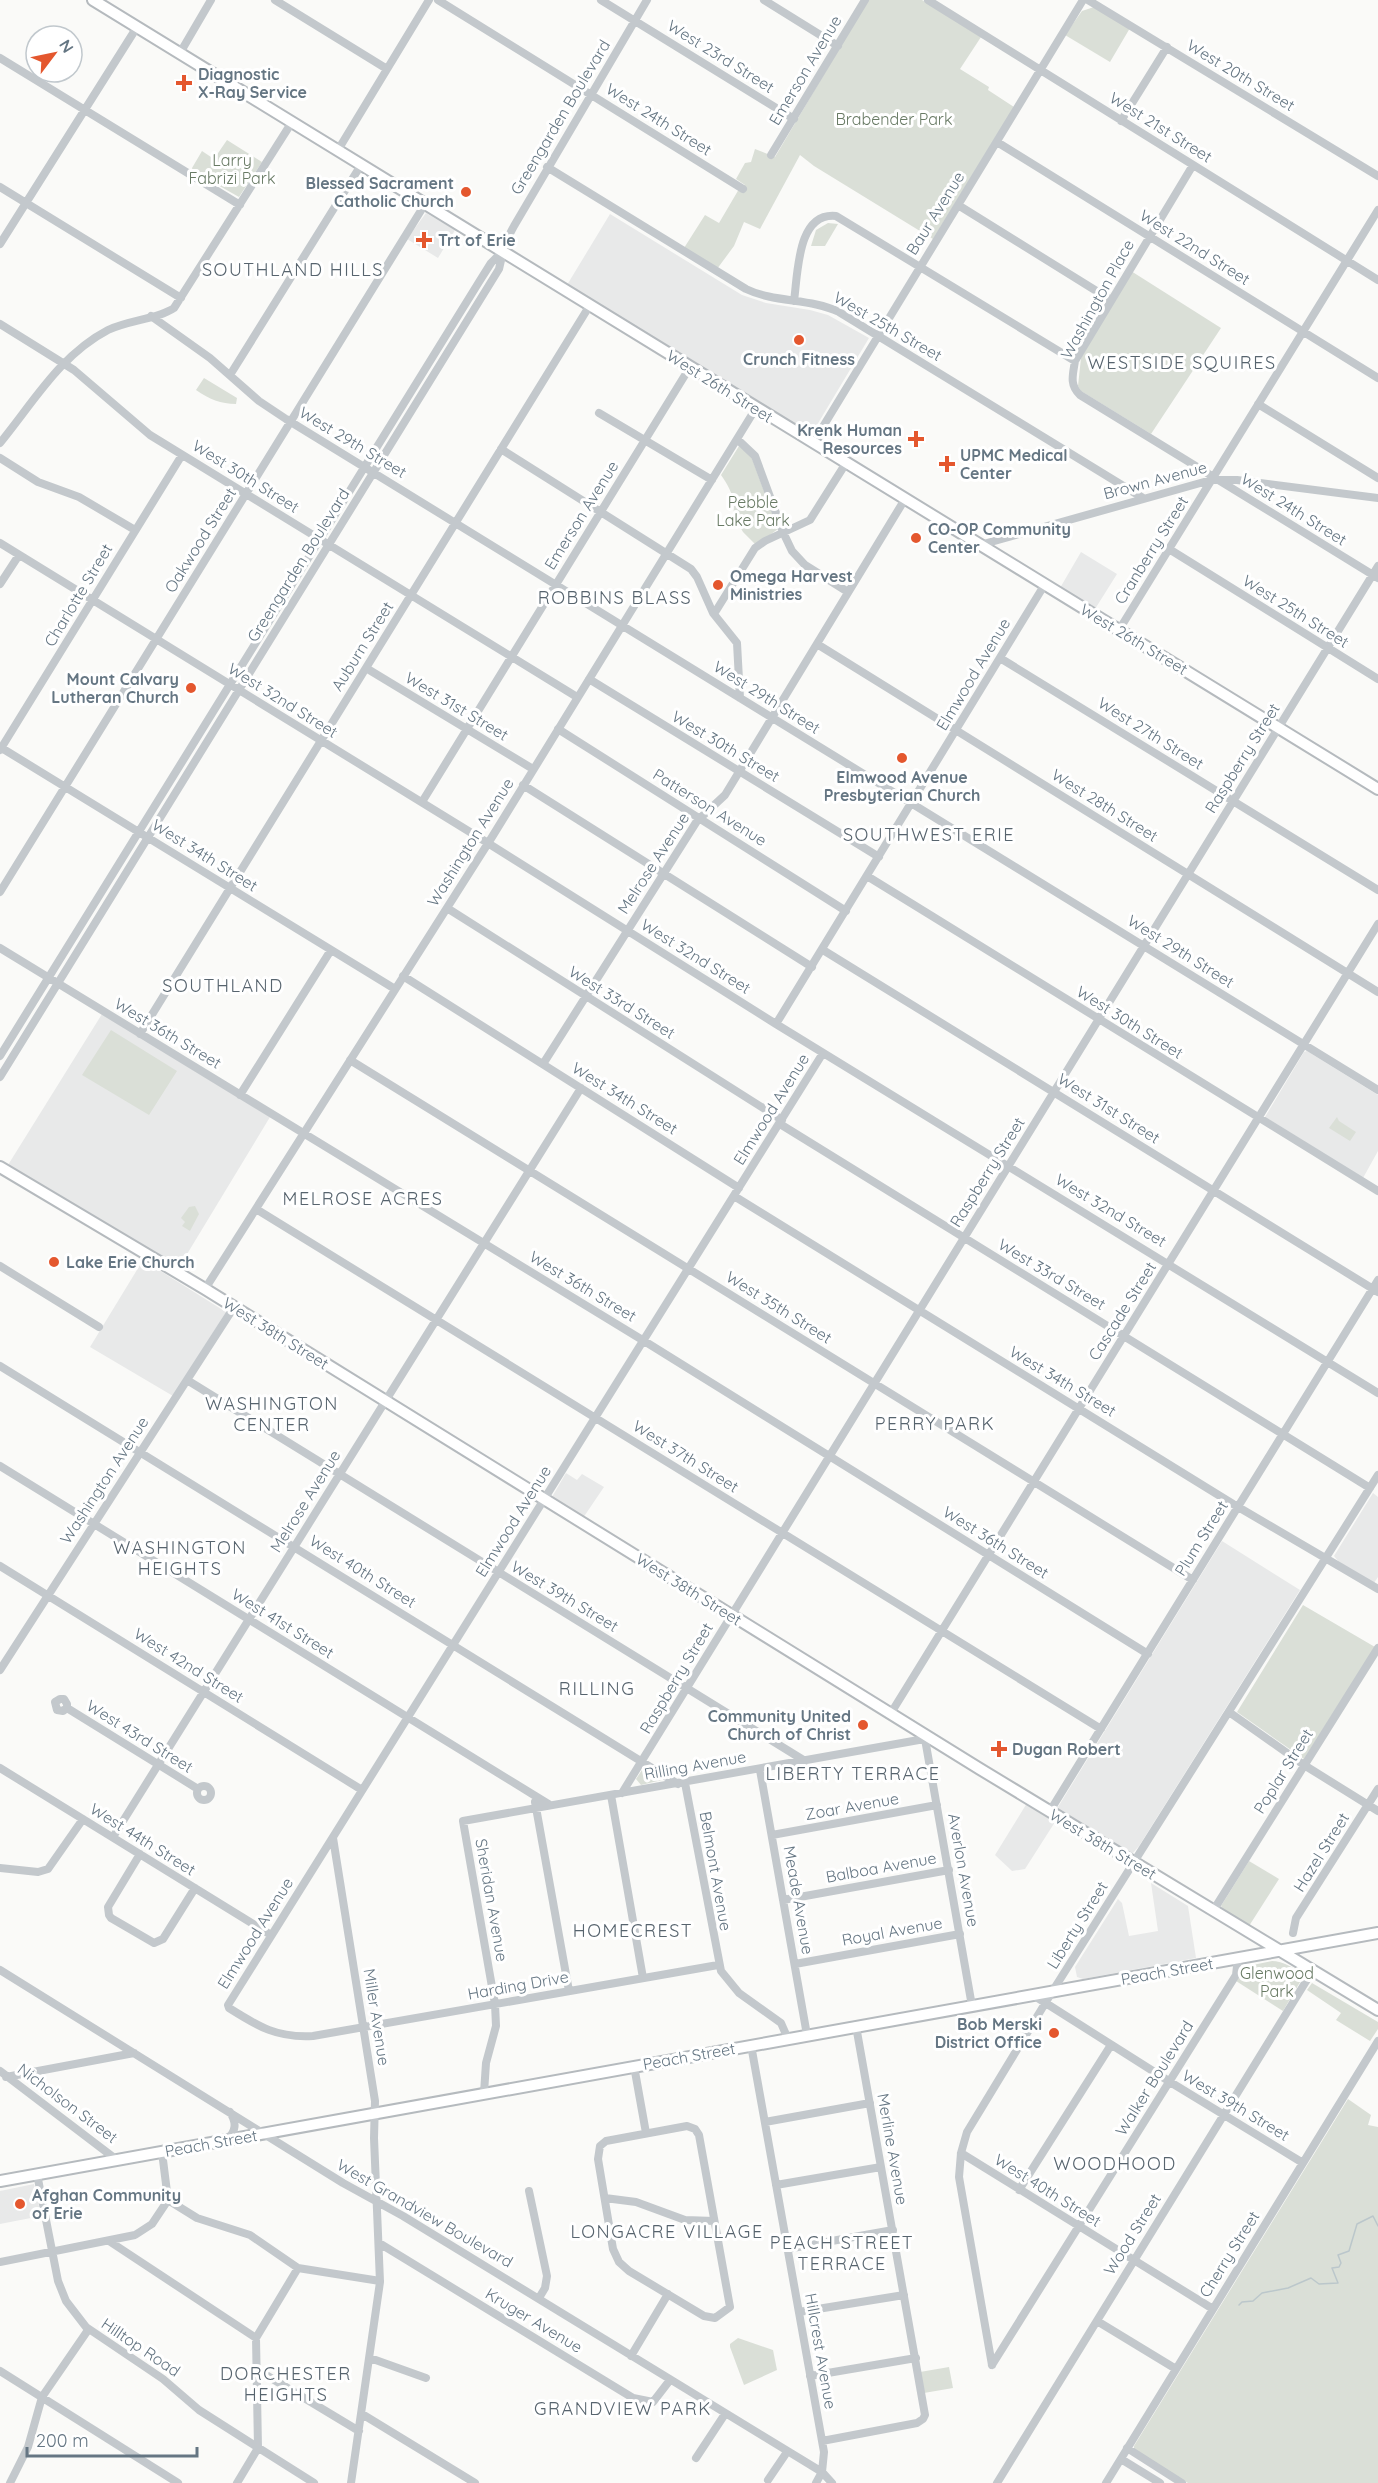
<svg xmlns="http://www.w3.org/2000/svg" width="1378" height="2483" viewBox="0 0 1378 2483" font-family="Quicksand,sans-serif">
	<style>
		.built { fill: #e8e9e9 }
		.green { fill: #dadfd7 }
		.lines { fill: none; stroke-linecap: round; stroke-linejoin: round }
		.stream { stroke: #bbc7cb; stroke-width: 1.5 }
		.major-casing { stroke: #b5babe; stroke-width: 14 }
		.minor { stroke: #c3c8cc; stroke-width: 8 }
		.major { stroke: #fff; stroke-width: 10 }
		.poi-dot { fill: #e4572e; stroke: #fff; stroke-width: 2 }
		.labels { text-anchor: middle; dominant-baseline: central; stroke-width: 6; stroke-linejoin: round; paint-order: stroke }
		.street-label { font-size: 16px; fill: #657683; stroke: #fff }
		.poi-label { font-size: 16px; font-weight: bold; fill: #657683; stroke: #fff; text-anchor: start }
		.park-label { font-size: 16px; fill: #687a64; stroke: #fff }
		.neighbourhood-label { font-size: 18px; letter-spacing: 1.5px; fill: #57646e; stroke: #fff }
	</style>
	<rect width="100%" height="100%" fill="#fafaf8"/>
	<path class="built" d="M426,213L455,230L438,258L407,239Z
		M610,214L742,295L766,303L810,310L828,315L869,338L811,435L567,285Z
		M1081,552L1117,574L1095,609L1060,588Z
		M102,1014L270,1117L178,1269L8,1165Z
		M1307,1051L1378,1095V1151L1363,1178L1265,1117L1304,1052Z
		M143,1260L226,1312L173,1396L90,1347Z
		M566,1473L577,1480L582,1474L604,1487L583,1518L552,1497Z
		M1373,1493L1378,1497V1577L1374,1583L1339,1562L1334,1556Z
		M1222,1541L1300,1590L1139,1846L1133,1853H1127L1059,1811L1058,1807Z
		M1027,1803L1055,1822L1025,1869L1012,1871L995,1855Z
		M1151,1883L1188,1906L1196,1958L1083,1979L1077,1977L1075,1967L1118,1899L1122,1903L1129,1936L1158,1931Z
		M34,2184L41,2216L0,2224V2191Z"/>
	<path class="green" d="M868,0H922L981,37L960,69L989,87L988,90L1014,107L933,239L814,166L800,155L760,229L744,222L734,246L717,269L684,248L705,215L719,223L739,189L745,185L736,179L745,163L751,162L755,149L775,157Z
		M1094,7L1130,28L1110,62L1065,35L1082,11Z
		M227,140L262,162L239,197L193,171L192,168L202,151L214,159Z
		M828,223L838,224L825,246H811L816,230Z
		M1131,271L1221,328L1151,434L1081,391L1078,386L1081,358Z
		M204,378L237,398L236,404C221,404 209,399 196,390Z
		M739,446L751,456L778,529L756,545L743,532L733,514C737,500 728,485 721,475Z
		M111,1030L177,1071L149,1115L82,1075Z
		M1337,1117L1339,1121L1356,1132L1350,1141L1329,1128Z
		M195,1206L199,1214L190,1231L182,1226L185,1222L181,1218L189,1207Z
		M1303,1605L1375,1647L1304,1759L1237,1712Z
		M644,1767L662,1778V1780L641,1785L636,1779Z
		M1249,1861L1279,1879L1249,1926L1225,1912L1221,1906Z
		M1272,1961C1282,1961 1297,1968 1303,1977L1283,2011L1236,1981L1248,1966Z
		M1312,1983L1378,2022V2029L1370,2041L1336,2020L1341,2013L1307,1990Z
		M1348,2099L1371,2115L1368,2125L1378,2127V2483H1188L1134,2450V2446Z
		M738,2338L773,2350L777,2370L744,2385L730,2347V2344Z
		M949,2367L953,2388L924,2393L920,2372Z"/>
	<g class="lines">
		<path class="stream" d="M1239,2305L1242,2302L1253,2301L1262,2293L1288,2288L1311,2278L1319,2284L1338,2283L1332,2268L1339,2267L1341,2263L1338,2255L1349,2251L1357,2224L1373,2216L1378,2226"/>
		<g class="major-casing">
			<path id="major" d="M93,0L1378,789
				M0,1167L205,1289L980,1769L1378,2010
				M0,2181L1378,1933"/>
		</g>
		<path class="minor" d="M275,0L387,69
			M438,0L743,189
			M601,0L794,119
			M764,0L838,46
			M928,0L1378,280
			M1088,0L1378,176
			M180,53L211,0
			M0,58L240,205
			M1121,121L1167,47
			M997,142L1378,378
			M338,150L429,0
			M771,155L865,0
			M1193,165L1075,361C1073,374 1069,385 1080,395L1378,578
			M547,167L746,289C775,303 810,298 839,312L1143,498
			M0,187L181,298
			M958,205L1111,300
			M0,244L137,27
			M794,301C798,273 797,212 836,216L1075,361
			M151,316L210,358L259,401L286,419L1378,1090
			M0,324L74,370L150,435L577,697
			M230,375L361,165
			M1258,404L1378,478
			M599,413L712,480
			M737,439L755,456L783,532L792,551L805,565L848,592
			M0,443C33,403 60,355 108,330C129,320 158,319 174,308L292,122
			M813,443L1083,0
			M501,449L691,569L697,577L713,613L737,643L740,698
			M0,458L38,482L79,497L135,530
			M0,543L483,840L776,1024L1378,1393
			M980,545L1211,480H1237L1378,498
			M1169,549L1378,679
			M0,584L19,555
			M714,614L755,548L765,541L810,520L846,463
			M1119,630L1378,210
			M817,644L1378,992
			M1000,658L1378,890
			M366,668L533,769
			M589,679L879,857
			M558,729L846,911
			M0,747L395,989
			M0,750L182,455
			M523,785L812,967
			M422,802L690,367
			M867,876L1378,1191
			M0,892L425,204
			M447,908L782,1120
			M0,948L649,1344L1148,1654
			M823,950L1378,1292
			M403,976L739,1188
			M776,1024L1045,584
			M140,1034L590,305
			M0,1056L479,282L491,263L502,252
			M350,1060L1193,1580
			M543,1064L697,821L725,795L905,499
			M0,1077L499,269L505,243L514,226L647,0
			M240,1095L331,950
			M780,1124L1370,1488
			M734,1196L1233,1504L1378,1589
			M256,1209L1101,1729
			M0,1266L99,1327
			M205,1289L492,837L756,408
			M0,1366L678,1784
			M187,1380L805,1761
			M0,1466L550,1805
			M0,1566L362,1790
			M0,1670L234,1307
			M67,1708V1704L64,1699H60L55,1702L57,1710L63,1711L67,1708L198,1789
			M1229,1712L1304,1765L1378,1811
			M891,1713L1378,924
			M925,1739L972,2006
			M0,1768L271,1935
			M760,1770L807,2035
			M685,1783L721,1971L739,1993L781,2023L788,2039
			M197 1793a7 7 0 1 1 14 0a7 7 0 1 1-14 0Z
			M622,1793L1378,566
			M611,1795L643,1978
			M535,1802L569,1991
			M1050,1811L1378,1280
			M772,1835L937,1805
			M113,1837L581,1088
			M333,1838L375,2101L374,2138L380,2282L351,2483
			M140,1854L108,1907L109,1915L111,1918L154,1943L163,1939L195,1888
			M0,1868L38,1872L48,1869L83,1819
			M783,1900L949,1870
			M1213,1911L1378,1648
			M1293,1933L1296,1918L1378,1789
			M795,1964L960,1934
			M718,1965L313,2036C277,2038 259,2027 229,2008L228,2005L823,1053
			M0,1970L343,2183L403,2216L822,2472L832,2483
			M1033,1995L1175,2085L1303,2163
			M751,2045L824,2452L822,2472L816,2483
			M634,2066L646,2133
			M0,2071L117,2160
			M6,2077L134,2053
			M484,2093L486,2063L496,2026L495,2004L463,1821L930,1738
			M765,2122L870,2103
			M687,2126L695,2129L699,2135L730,2307L715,2318L704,2316L629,2271L619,2262L613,2249L598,2159L600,2146L606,2141Z
			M227,2140C236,2131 237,2123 230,2112
			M162,2152L168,2200L197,2218L250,2235L298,2268L380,2281
			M961,2153L1213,2309
			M37,2174L58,2281L66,2301L86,2327L163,2379L199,2410L314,2483
			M776,2185L881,2167
			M1019,2190L1111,2045
			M529,2191L547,2276L545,2288L539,2298
			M605,2198L636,2202L685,2220L714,2221
			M109,2241L256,2338
			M379,2243L633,2398L653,2402L670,2380
			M787,2249L893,2230
			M0,2262L135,2235L152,2224L168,2200
			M799,2312L904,2295
			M1097,2321L1176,2369
			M631,2356L668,2294
			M370,2358L426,2378
			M992,2365L959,2177L961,2153L967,2132L1052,1992L1378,1475
			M992,2365L1236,1975L1238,1958
			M256,2369L359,2431
			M0,2371L178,2483
			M810,2376L916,2358
			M362,2414L475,2483
			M822,2441L917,2423L923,2419L925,2415L856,2026
			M1127,2448L1182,2483
			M696,2458L725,2414
			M1121,2459L1160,2483
			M768,2480L787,2452
			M10,2483L28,2447L42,2397L88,2330
			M237,2483L258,2448L256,2338L298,2268
			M997,2483L1313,1970
			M1106,2483L1378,2041"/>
		<use href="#major" class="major"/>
	</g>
	<g class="poi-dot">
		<path d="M181 74h6v6h6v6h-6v6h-6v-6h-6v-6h6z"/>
		<circle cx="466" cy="192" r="6"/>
		<path d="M421 231h6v6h6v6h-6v6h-6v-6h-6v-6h6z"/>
		<circle cx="799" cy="340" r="6"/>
		<path d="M913 430h6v6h6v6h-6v6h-6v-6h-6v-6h6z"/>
		<path d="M944 455h6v6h6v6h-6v6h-6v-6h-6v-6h6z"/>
		<circle cx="916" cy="538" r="6"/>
		<circle cx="718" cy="585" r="6"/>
		<circle cx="191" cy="688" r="6"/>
		<circle cx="902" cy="758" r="6"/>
		<circle cx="54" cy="1262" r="6"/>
		<circle cx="863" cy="1725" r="6"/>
		<path d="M996 1740h6v6h6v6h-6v6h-6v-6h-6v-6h6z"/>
		<circle cx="1054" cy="2033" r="6"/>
		<circle cx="20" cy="2204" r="6"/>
	</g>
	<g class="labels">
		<g class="street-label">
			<text transform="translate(721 56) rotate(32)">West 23rd Street</text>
			<text transform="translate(805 70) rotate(-59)">Emerson Avenue</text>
			<text transform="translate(1241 75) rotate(31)">West 20th Street</text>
			<text transform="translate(560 117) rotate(-59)">Greengarden Boulevard</text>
			<text transform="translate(659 119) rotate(32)">West 24th Street</text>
			<text transform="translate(1161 127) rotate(32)">West 21st Street</text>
			<text transform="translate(935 213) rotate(-58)">Baur Avenue</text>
			<text transform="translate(1195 247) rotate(32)">West 22nd Street</text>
			<text transform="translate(1097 299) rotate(-61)">Washington Place</text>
			<text transform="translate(888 326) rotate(30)">West 25th Street</text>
			<text transform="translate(720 386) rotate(32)">West 26th Street</text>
			<text transform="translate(353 442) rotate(31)">West 29th Street</text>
			<text transform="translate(246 476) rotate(32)">West 30th Street</text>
			<text transform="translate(1155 480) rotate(-15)">Brown Avenue</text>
			<text transform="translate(1294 509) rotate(32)">West 24th Street</text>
			<text transform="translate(581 515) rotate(-58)">Emerson Avenue</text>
			<text transform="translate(200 540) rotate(-58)">Oakwood Street</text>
			<text transform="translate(1151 550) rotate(-58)">Cranberry Street</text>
			<text transform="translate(298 565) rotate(-58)">Greengarden Boulevard</text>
			<text transform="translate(78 595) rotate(-59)">Charlotte Street</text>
			<text transform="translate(1296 611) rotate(32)">West 25th Street</text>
			<text transform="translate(1134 639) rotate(31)">West 26th Street</text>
			<text transform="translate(362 646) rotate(-58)">Auburn Street</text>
			<text transform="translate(973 674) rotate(-59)">Elmwood Avenue</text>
			<text transform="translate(767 697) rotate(32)">West 29th Street</text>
			<text transform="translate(283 700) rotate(32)">West 32nd Street</text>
			<text transform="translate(457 706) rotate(31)">West 31st Street</text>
			<text transform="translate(1151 733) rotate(32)">West 27th Street</text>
			<text transform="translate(726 746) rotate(31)">West 30th Street</text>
			<text transform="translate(1242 758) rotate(-58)">Raspberry Street</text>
			<text transform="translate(1105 805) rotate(32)">West 28th Street</text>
			<text transform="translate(710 807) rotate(32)">Patterson Avenue</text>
			<text transform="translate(470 842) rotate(-58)">Washington Avenue</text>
			<text transform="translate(205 855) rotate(32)">West 34th Street</text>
			<text transform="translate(653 863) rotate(-57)">Melrose Avenue</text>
			<text transform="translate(1181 951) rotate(32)">West 29th Street</text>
			<text transform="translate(696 956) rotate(32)">West 32nd Street</text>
			<text transform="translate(622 1002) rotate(32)">West 33rd Street</text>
			<text transform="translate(1130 1022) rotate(32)">West 30th Street</text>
			<text transform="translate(168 1033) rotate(31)">West 36th Street</text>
			<text transform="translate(625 1098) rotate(32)">West 34th Street</text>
			<text transform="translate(1109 1108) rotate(32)">West 31st Street</text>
			<text transform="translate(771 1109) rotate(-58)">Elmwood Avenue</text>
			<text transform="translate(987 1172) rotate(-58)">Raspberry Street</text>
			<text transform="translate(1111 1210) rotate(31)">West 32nd Street</text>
			<text transform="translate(1052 1274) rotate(31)">West 33rd Street</text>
			<text transform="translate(583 1286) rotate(31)">West 36th Street</text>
			<text transform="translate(779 1307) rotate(32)">West 35th Street</text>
			<text transform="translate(1122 1311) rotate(-58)">Cascade Street</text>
			<text transform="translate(276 1333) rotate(32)">West 38th Street</text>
			<text transform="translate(1063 1381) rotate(31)">West 34th Street</text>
			<text transform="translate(686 1456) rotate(32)">West 37th Street</text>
			<text transform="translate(104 1480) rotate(-57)">Washington Avenue</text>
			<text transform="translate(305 1501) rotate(-58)">Melrose Avenue</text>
			<text transform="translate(513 1521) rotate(-58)">Elmwood Avenue</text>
			<text transform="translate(1201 1538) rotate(-58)">Plum Street</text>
			<text transform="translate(996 1542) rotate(32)">West 36th Street</text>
			<text transform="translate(363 1571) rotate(32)">West 40th Street</text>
			<text transform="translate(689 1589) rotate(32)">West 38th Street</text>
			<text transform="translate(565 1596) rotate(31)">West 39th Street</text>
			<text transform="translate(283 1623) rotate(32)">West 41st Street</text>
			<text transform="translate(189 1665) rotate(32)">West 42nd Street</text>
			<text transform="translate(676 1678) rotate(-59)">Raspberry Street</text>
			<text transform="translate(140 1736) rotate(32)">West 43rd Street</text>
			<text transform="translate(695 1765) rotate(-10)">Rilling Avenue</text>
			<text transform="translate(1283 1771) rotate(-58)">Poplar Street</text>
			<text transform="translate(852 1806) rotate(-10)">Zoar Avenue</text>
			<text transform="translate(143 1839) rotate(32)">West 44th Street</text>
			<text transform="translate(1103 1844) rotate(31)">West 38th Street</text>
			<text transform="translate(1321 1852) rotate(-58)">Hazel Street</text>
			<text transform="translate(881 1867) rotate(-10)">Balboa Avenue</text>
			<text transform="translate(964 1870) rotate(80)">Averlon Avenue</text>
			<text transform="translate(716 1871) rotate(80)">Belmont Avenue</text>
			<text transform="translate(492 1900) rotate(80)">Sheridan Avenue</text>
			<text transform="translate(799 1900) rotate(80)">Meade Avenue</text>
			<text transform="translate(1077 1925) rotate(-58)">Liberty Street</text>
			<text transform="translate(892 1931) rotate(-10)">Royal Avenue</text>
			<text transform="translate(255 1933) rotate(-58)">Elmwood Avenue</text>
			<text transform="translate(1167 1971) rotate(-10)">Peach Street</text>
			<text transform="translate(518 1985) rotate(-10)">Harding Drive</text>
			<text transform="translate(377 2017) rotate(81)">Miller Avenue</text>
			<text transform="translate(689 2056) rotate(-10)">Peach Street</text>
			<text transform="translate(1154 2078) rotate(-58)">Walker Boulevard</text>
			<text transform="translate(68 2103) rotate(37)">Nicholson Street</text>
			<text transform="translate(1236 2105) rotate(31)">West 39th Street</text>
			<text transform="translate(211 2143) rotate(-10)">Peach Street</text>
			<text transform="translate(893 2149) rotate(80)">Merline Avenue</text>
			<text transform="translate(1048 2190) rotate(32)">West 40th Street</text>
			<text transform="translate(425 2213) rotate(30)">West Grandview Boulevard</text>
			<text transform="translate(1132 2234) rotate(-58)">Wood Street</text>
			<text transform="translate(1229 2254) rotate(-58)">Cherry Street</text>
			<text transform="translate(534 2320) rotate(31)">Kruger Avenue</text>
			<text transform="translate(141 2347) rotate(34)">Hilltop Road</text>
			<text transform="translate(821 2351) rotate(80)">Hillcrest Avenue</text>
		</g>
		<g class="poi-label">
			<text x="198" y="74">Diagnostic<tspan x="198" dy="18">X-Ray Service</tspan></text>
			<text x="454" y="183" text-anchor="end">Blessed Sacrament<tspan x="454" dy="18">Catholic Church</tspan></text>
			<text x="438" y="240">Trt of Erie</text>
			<text x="799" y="359" text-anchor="middle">Crunch Fitness</text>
			<text x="902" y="430" text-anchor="end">Krenk Human<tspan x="902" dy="18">Resources</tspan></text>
			<text x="960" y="455">UPMC Medical<tspan x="960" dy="18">Center</tspan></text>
			<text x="928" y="529">CO-OP Community<tspan x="928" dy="18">Center</tspan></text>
			<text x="730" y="576">Omega Harvest<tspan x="730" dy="18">Ministries</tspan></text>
			<text x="179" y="679" text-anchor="end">Mount Calvary<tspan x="179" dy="18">Lutheran Church</tspan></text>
			<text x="902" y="777" text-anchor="middle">Elmwood Avenue<tspan x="902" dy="18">Presbyterian Church</tspan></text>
			<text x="66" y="1262">Lake Erie Church</text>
			<text x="851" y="1716" text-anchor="end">Community United<tspan x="851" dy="18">Church of Christ</tspan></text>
			<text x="1012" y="1749">Dugan Robert</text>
			<text x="1042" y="2024" text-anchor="end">Bob Merski<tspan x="1042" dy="18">District Office</tspan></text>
			<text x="32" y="2195">Afghan Community<tspan x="32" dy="18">of Erie</tspan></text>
		</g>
		<g class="park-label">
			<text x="894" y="119">Brabender Park</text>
			<text x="232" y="160">Larry<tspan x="232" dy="18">Fabrizi Park</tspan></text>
			<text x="753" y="502">Pebble<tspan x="753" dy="18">Lake Park</tspan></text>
			<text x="1277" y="1973">Glenwood<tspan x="1277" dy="18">Park</tspan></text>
		</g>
		<g class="neighbourhood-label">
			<text x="293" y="269">SOUTHLAND HILLS</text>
			<text x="1182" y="362">WESTSIDE SQUIRES</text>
			<text x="615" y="597">ROBBINS BLASS</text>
			<text x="929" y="834">SOUTHWEST ERIE</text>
			<text x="223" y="985">SOUTHLAND</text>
			<text x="363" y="1198">MELROSE ACRES</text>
			<text x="272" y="1403">WASHINGTON<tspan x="272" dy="21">CENTER</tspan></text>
			<text x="935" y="1423">PERRY PARK</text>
			<text x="180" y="1547">WASHINGTON<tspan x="180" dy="21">HEIGHTS</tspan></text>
			<text x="597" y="1688">RILLING</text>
			<text x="853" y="1773">LIBERTY TERRACE</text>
			<text x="633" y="1930">HOMECREST</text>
			<text x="1115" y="2163">WOODHOOD</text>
			<text x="667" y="2231">LONGACRE VILLAGE</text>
			<text x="842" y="2242">PEACH STREET<tspan x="842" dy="21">TERRACE</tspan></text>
			<text x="286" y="2373">DORCHESTER<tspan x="286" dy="21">HEIGHTS</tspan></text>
			<text x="623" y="2408">GRANDVIEW PARK</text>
		</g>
	</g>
	<g transform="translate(54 54) rotate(58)"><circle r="28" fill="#ffffff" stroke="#c1c8cd" stroke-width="1.5"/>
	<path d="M0-4.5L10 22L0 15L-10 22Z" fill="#e4572e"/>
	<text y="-9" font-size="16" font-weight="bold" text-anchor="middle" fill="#657683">N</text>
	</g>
	<path d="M27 2447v9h170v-9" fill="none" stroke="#657683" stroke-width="3"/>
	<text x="36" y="2447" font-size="18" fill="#657683" stroke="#ffffff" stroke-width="4.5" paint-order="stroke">200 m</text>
</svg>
